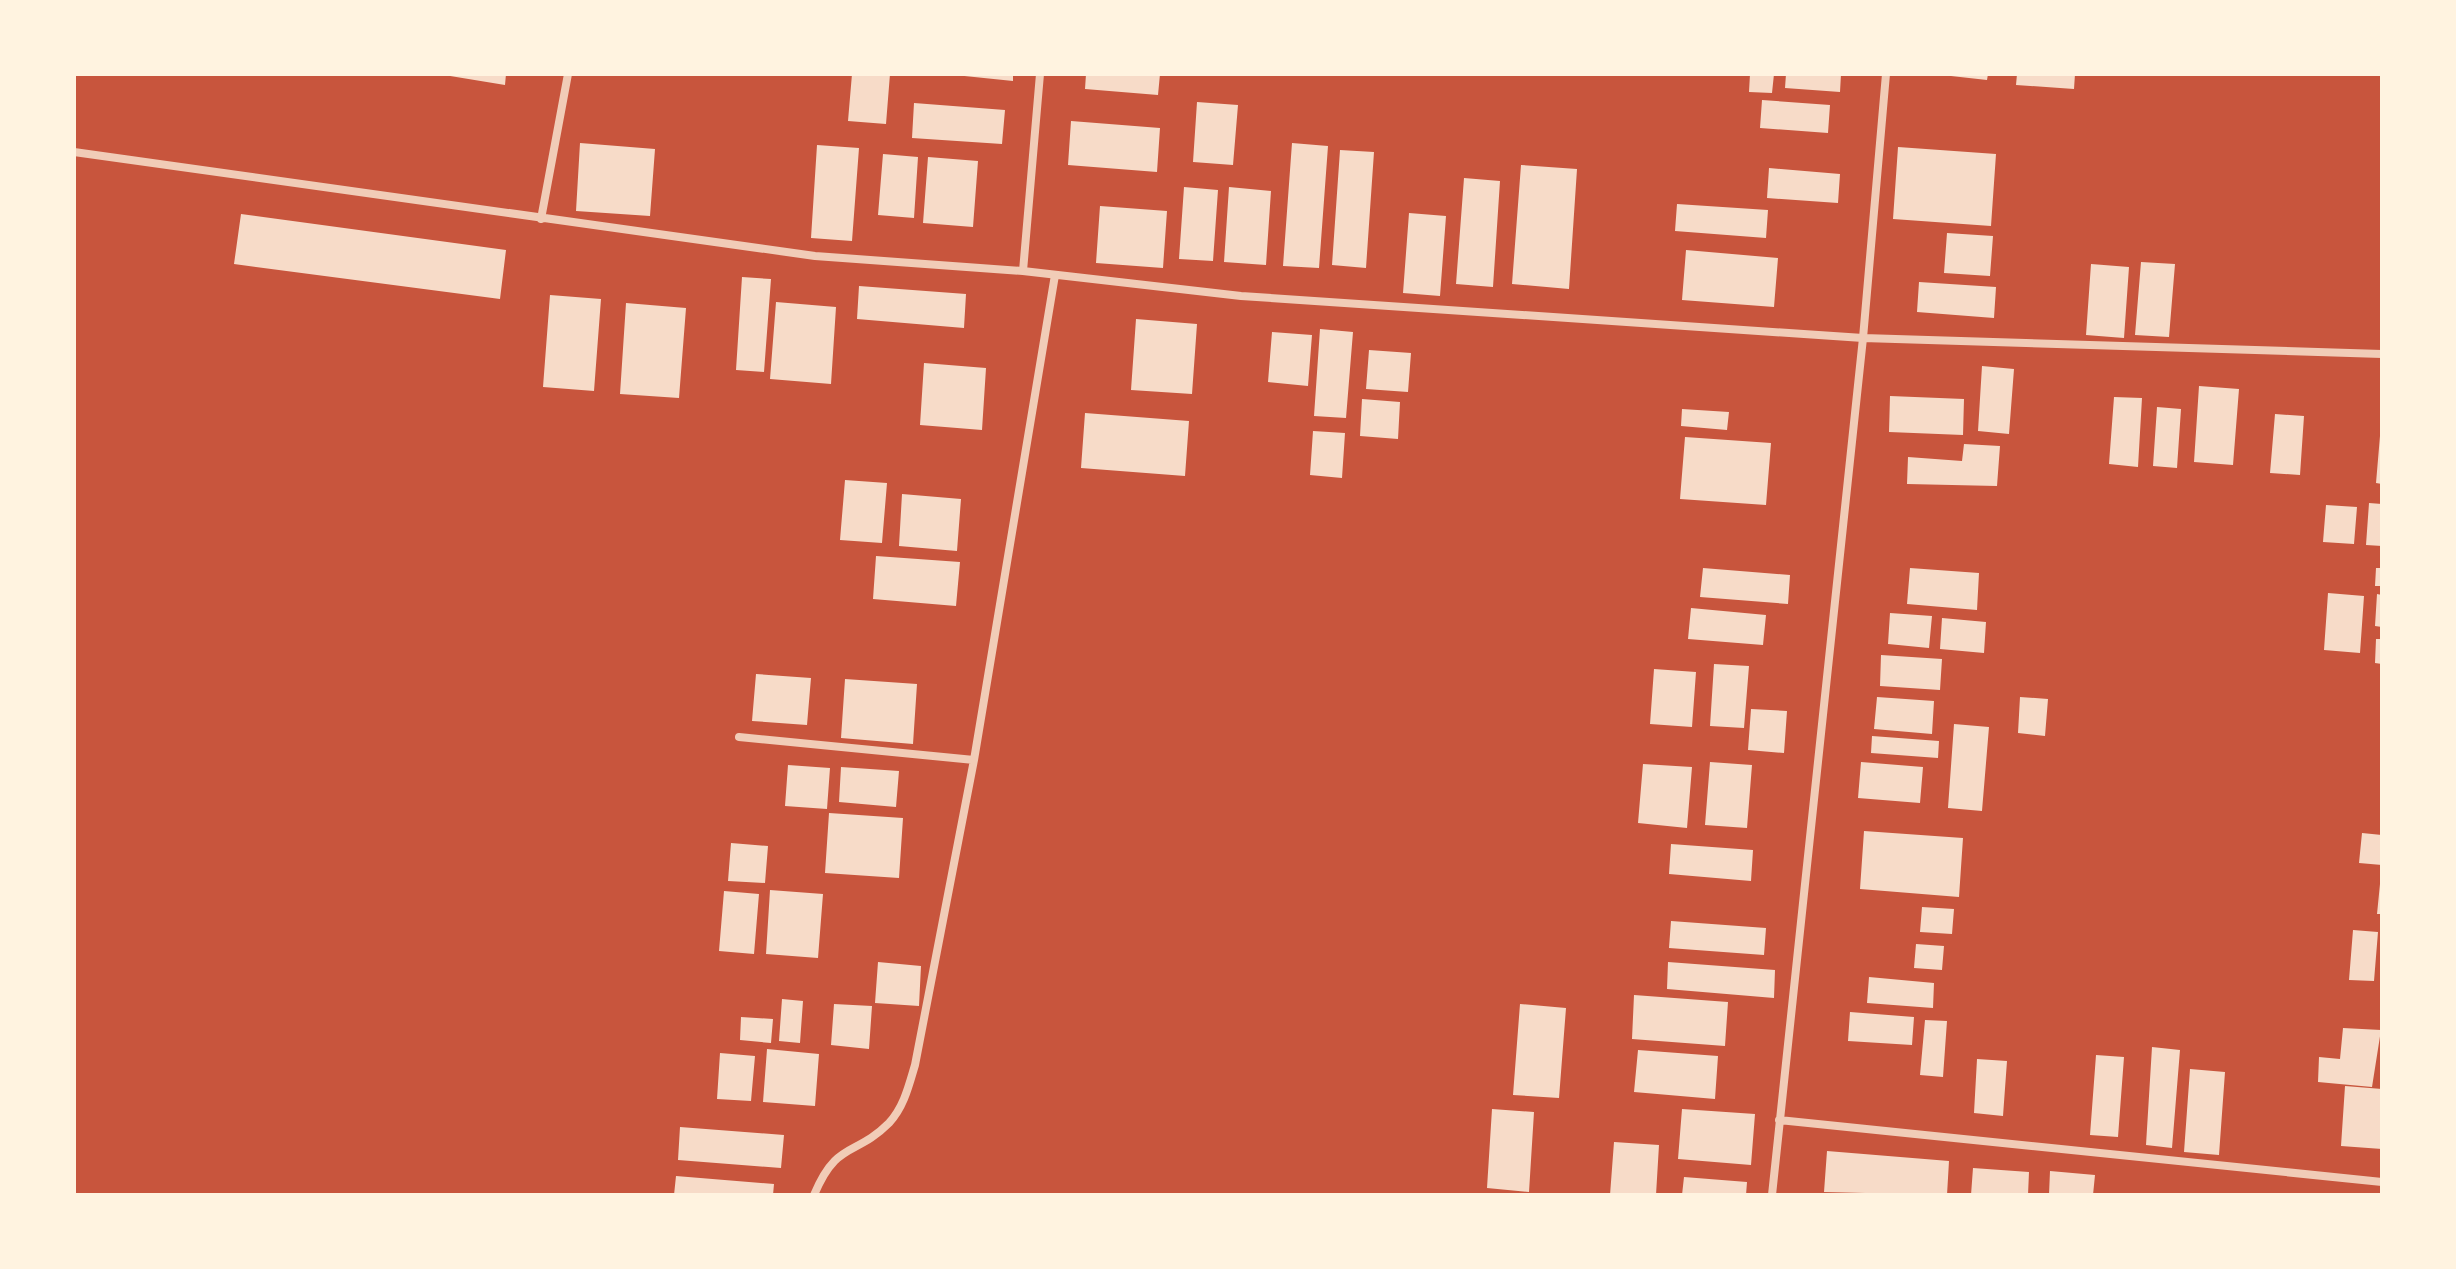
<svg xmlns="http://www.w3.org/2000/svg" width="2456" height="1269" viewBox="0 0 2456 1269" font-family="'IBM Plex Sans',sans-serif">
	<style>
		.building { fill: #f7dbc8 }
		.lines { fill: none; stroke-linecap: round; stroke-linejoin: round }
		.minor { stroke: #f1ccb7; stroke-width: 8 }
	</style>
	<rect width="100%" height="100%" fill="#c8553d"/>
	<path class="building" d="M438,74H506L505,85Z
		M852,74H890L886,124L848,121Z
		M945,74H1013V81Z
		M1086,74H1160L1158,95L1085,89Z
		M1750,74H1774L1772,93L1749,92Z
		M1786,74H1841L1840,92L1785,88Z
		M1933,74H1988L1987,80Z
		M2017,74H2075L2074,89L2016,85Z
		M1762,100L1830,105L1828,133L1760,128Z
		M1197,102L1238,105L1233,165L1193,162Z
		M914,103L1005,110L1002,144L912,138Z
		M1071,121L1160,128L1157,172L1068,165Z
		M580,143L655,149L650,216L576,211Z
		M1292,143L1328,146L1319,268L1283,266Z
		M817,145L859,148L852,241L811,238Z
		M1898,147L1996,154L1991,226L1893,219Z
		M1340,150L1374,152L1366,268L1332,265Z
		M883,154L918,157L914,218L878,215Z
		M928,157L978,161L973,227L923,223Z
		M1521,165L1577,169L1569,289L1512,284Z
		M1769,168L1840,174L1838,203L1767,198Z
		M1464,178L1500,181L1493,287L1456,284Z
		M1184,187L1218,190L1213,261L1179,259Z
		M1229,187L1271,191L1266,265L1224,262Z
		M1677,204L1768,210L1766,238L1675,231Z
		M1100,206L1167,211L1163,268L1096,263Z
		M1409,213L1446,216L1440,296L1403,293Z
		M241,214L506,250L500,299L234,264Z
		M1947,233L1993,236L1990,276L1944,273Z
		M1686,250L1778,258L1774,307L1682,300Z
		M2141,262L2175,264L2169,337L2135,335Z
		M2091,264L2129,267L2124,338L2086,335Z
		M742,277L771,279L764,372L736,370Z
		M1919,282L1996,287L1994,318L1917,312Z
		M859,286L966,294L964,328L857,319Z
		M550,295L601,299L594,391L543,387Z
		M776,302L836,307L831,384L770,379Z
		M626,303L686,308L679,398L620,394Z
		M1136,319L1197,324L1192,394L1131,390Z
		M1320,329L1353,332L1346,418L1314,416Z
		M1272,332L1312,335L1308,386L1268,382Z
		M1369,350L1411,353L1408,392L1366,389Z
		M924,363L986,368L982,430L920,425Z
		M1982,366L2014,369L2009,434L1978,431Z
		M2199,386L2239,389L2233,465L2194,462Z
		M1890,396L1964,399L1963,435L1889,432Z
		M2114,397L2142,398L2138,467L2109,464Z
		M1362,399L1400,402L1398,439L1360,436Z
		M2157,407L2181,409L2177,468L2153,466Z
		M1682,409L1729,412L1727,430L1681,426Z
		M1085,413L1189,421L1185,476L1081,468Z
		M2275,414L2304,416L2300,475L2270,473Z
		M1313,431L1345,433L1342,478L1310,475Z
		M2380,436H2382V484L2376,483Z
		M1685,437L1771,443L1766,505L1680,499Z
		M1964,444L2000,446L1997,486L1907,484L1908,457L1962,461Z
		M845,480L887,483L882,543L840,540Z
		M902,494L961,499L957,551L899,546Z
		M2369,503L2382,504V546L2366,545Z
		M2326,505L2357,507L2354,544L2323,542Z
		M876,556L960,562L956,606L873,599Z
		M1703,568L1790,575L1788,604L1700,597Z
		M1910,568L1979,573L1977,610L1907,604Z
		M2376,568H2382V586H2375Z
		M2328,593L2364,596L2360,653L2324,650Z
		M2377,594L2382,595V627L2375,626Z
		M1691,608L1766,615L1763,645L1688,639Z
		M1890,613L1932,616L1929,648L1888,644Z
		M1942,618L1986,622L1984,653L1940,649Z
		M2376,639H2382V664L2375,663Z
		M1881,655L1942,659L1940,690L1880,686Z
		M1714,664L1749,666L1744,728L1710,726Z
		M1654,669L1696,672L1692,727L1650,724Z
		M756,674L811,678L807,725L752,721Z
		M845,679L917,684L913,744L841,738Z
		M1877,697L1934,701L1932,734L1874,729Z
		M2020,697L2048,699L2045,736L2018,733Z
		M1751,709L1787,711L1784,753L1748,750Z
		M1954,724L1989,727L1982,811L1948,808Z
		M1872,736L1939,741L1938,758L1871,753Z
		M1710,762L1752,765L1747,828L1705,825Z
		M1861,762L1923,767L1920,803L1858,798Z
		M1643,764L1692,767L1687,828L1638,823Z
		M788,765L830,768L827,809L785,806Z
		M841,767L899,771L896,807L839,802Z
		M829,813L903,818L899,878L825,873Z
		M1864,831L1963,838L1959,897L1860,889Z
		M2362,833L2382,835V865L2359,863Z
		M731,843L768,846L765,883L728,881Z
		M1671,844L1753,850L1751,881L1669,874Z
		M2380,884H2382V914H2377Z
		M770,890L823,894L818,958L766,954Z
		M724,891L759,894L754,954L719,951Z
		M1922,907L1954,909L1952,934L1920,932Z
		M1671,921L1766,928L1764,955L1669,948Z
		M2353,930L2378,932L2374,981L2349,980Z
		M1916,944L1944,946L1942,970L1914,968Z
		M878,962L921,966L919,1006L875,1003Z
		M1668,962L1775,970L1774,998L1667,989Z
		M1869,977L1934,983L1933,1008L1867,1003Z
		M1634,995L1728,1002L1725,1046L1632,1039Z
		M782,999L803,1001L800,1043L779,1041Z
		M834,1004L872,1006L869,1049L831,1045Z
		M1520,1004L1566,1008L1559,1098L1513,1095Z
		M1850,1012L1914,1017L1912,1045L1848,1041Z
		M741,1017L773,1019L771,1043L740,1040Z
		M1925,1020L1947,1021L1943,1077L1920,1075Z
		M2343,1028L2381,1030L2372,1087L2318,1082L2319,1057L2340,1059Z
		M2152,1047L2180,1050L2172,1148L2146,1145Z
		M767,1049L819,1054L815,1106L763,1102Z
		M1638,1050L1718,1056L1715,1099L1634,1092Z
		M720,1053L755,1056L751,1101L717,1099Z
		M2096,1055L2124,1057L2118,1137L2090,1135Z
		M1977,1059L2007,1061L2003,1116L1974,1113Z
		M2190,1069L2225,1072L2219,1155L2184,1152Z
		M2345,1086L2382,1089V1149L2341,1146Z
		M1492,1109L1534,1112L1529,1192L1487,1188Z
		M1682,1109L1755,1114L1751,1165L1678,1159Z
		M680,1127L784,1135L781,1168L678,1160Z
		M1614,1142L1659,1145L1656,1195H1610Z
		M1827,1151L1949,1161L1947,1195L1824,1192Z
		M1973,1168L2029,1172L2028,1195H1971Z
		M2050,1171L2095,1175L2093,1195H2049Z
		M676,1176L774,1184L773,1195H674Z
		M1684,1177L1747,1182L1746,1195H1682Z"/>
	<g class="lines">
		<path class="minor" d="M74,152L815,256L1023,271L1241,296L1863,338L2382,354
			M541,219L568,74
			M1023,271L1040,74
			M739,737L974,760
			M1779,1120L2382,1182
			M814,1195C837,1140 855,1157 889,1123C904,1107 909,1085 915,1065L974,760L1055,275
			M1772,1195L1863,338L1886,74"/>
	</g>
	<rect width="2456" height="1269" fill="none" stroke="#fff3e0" stroke-width="152"/>
</svg>
